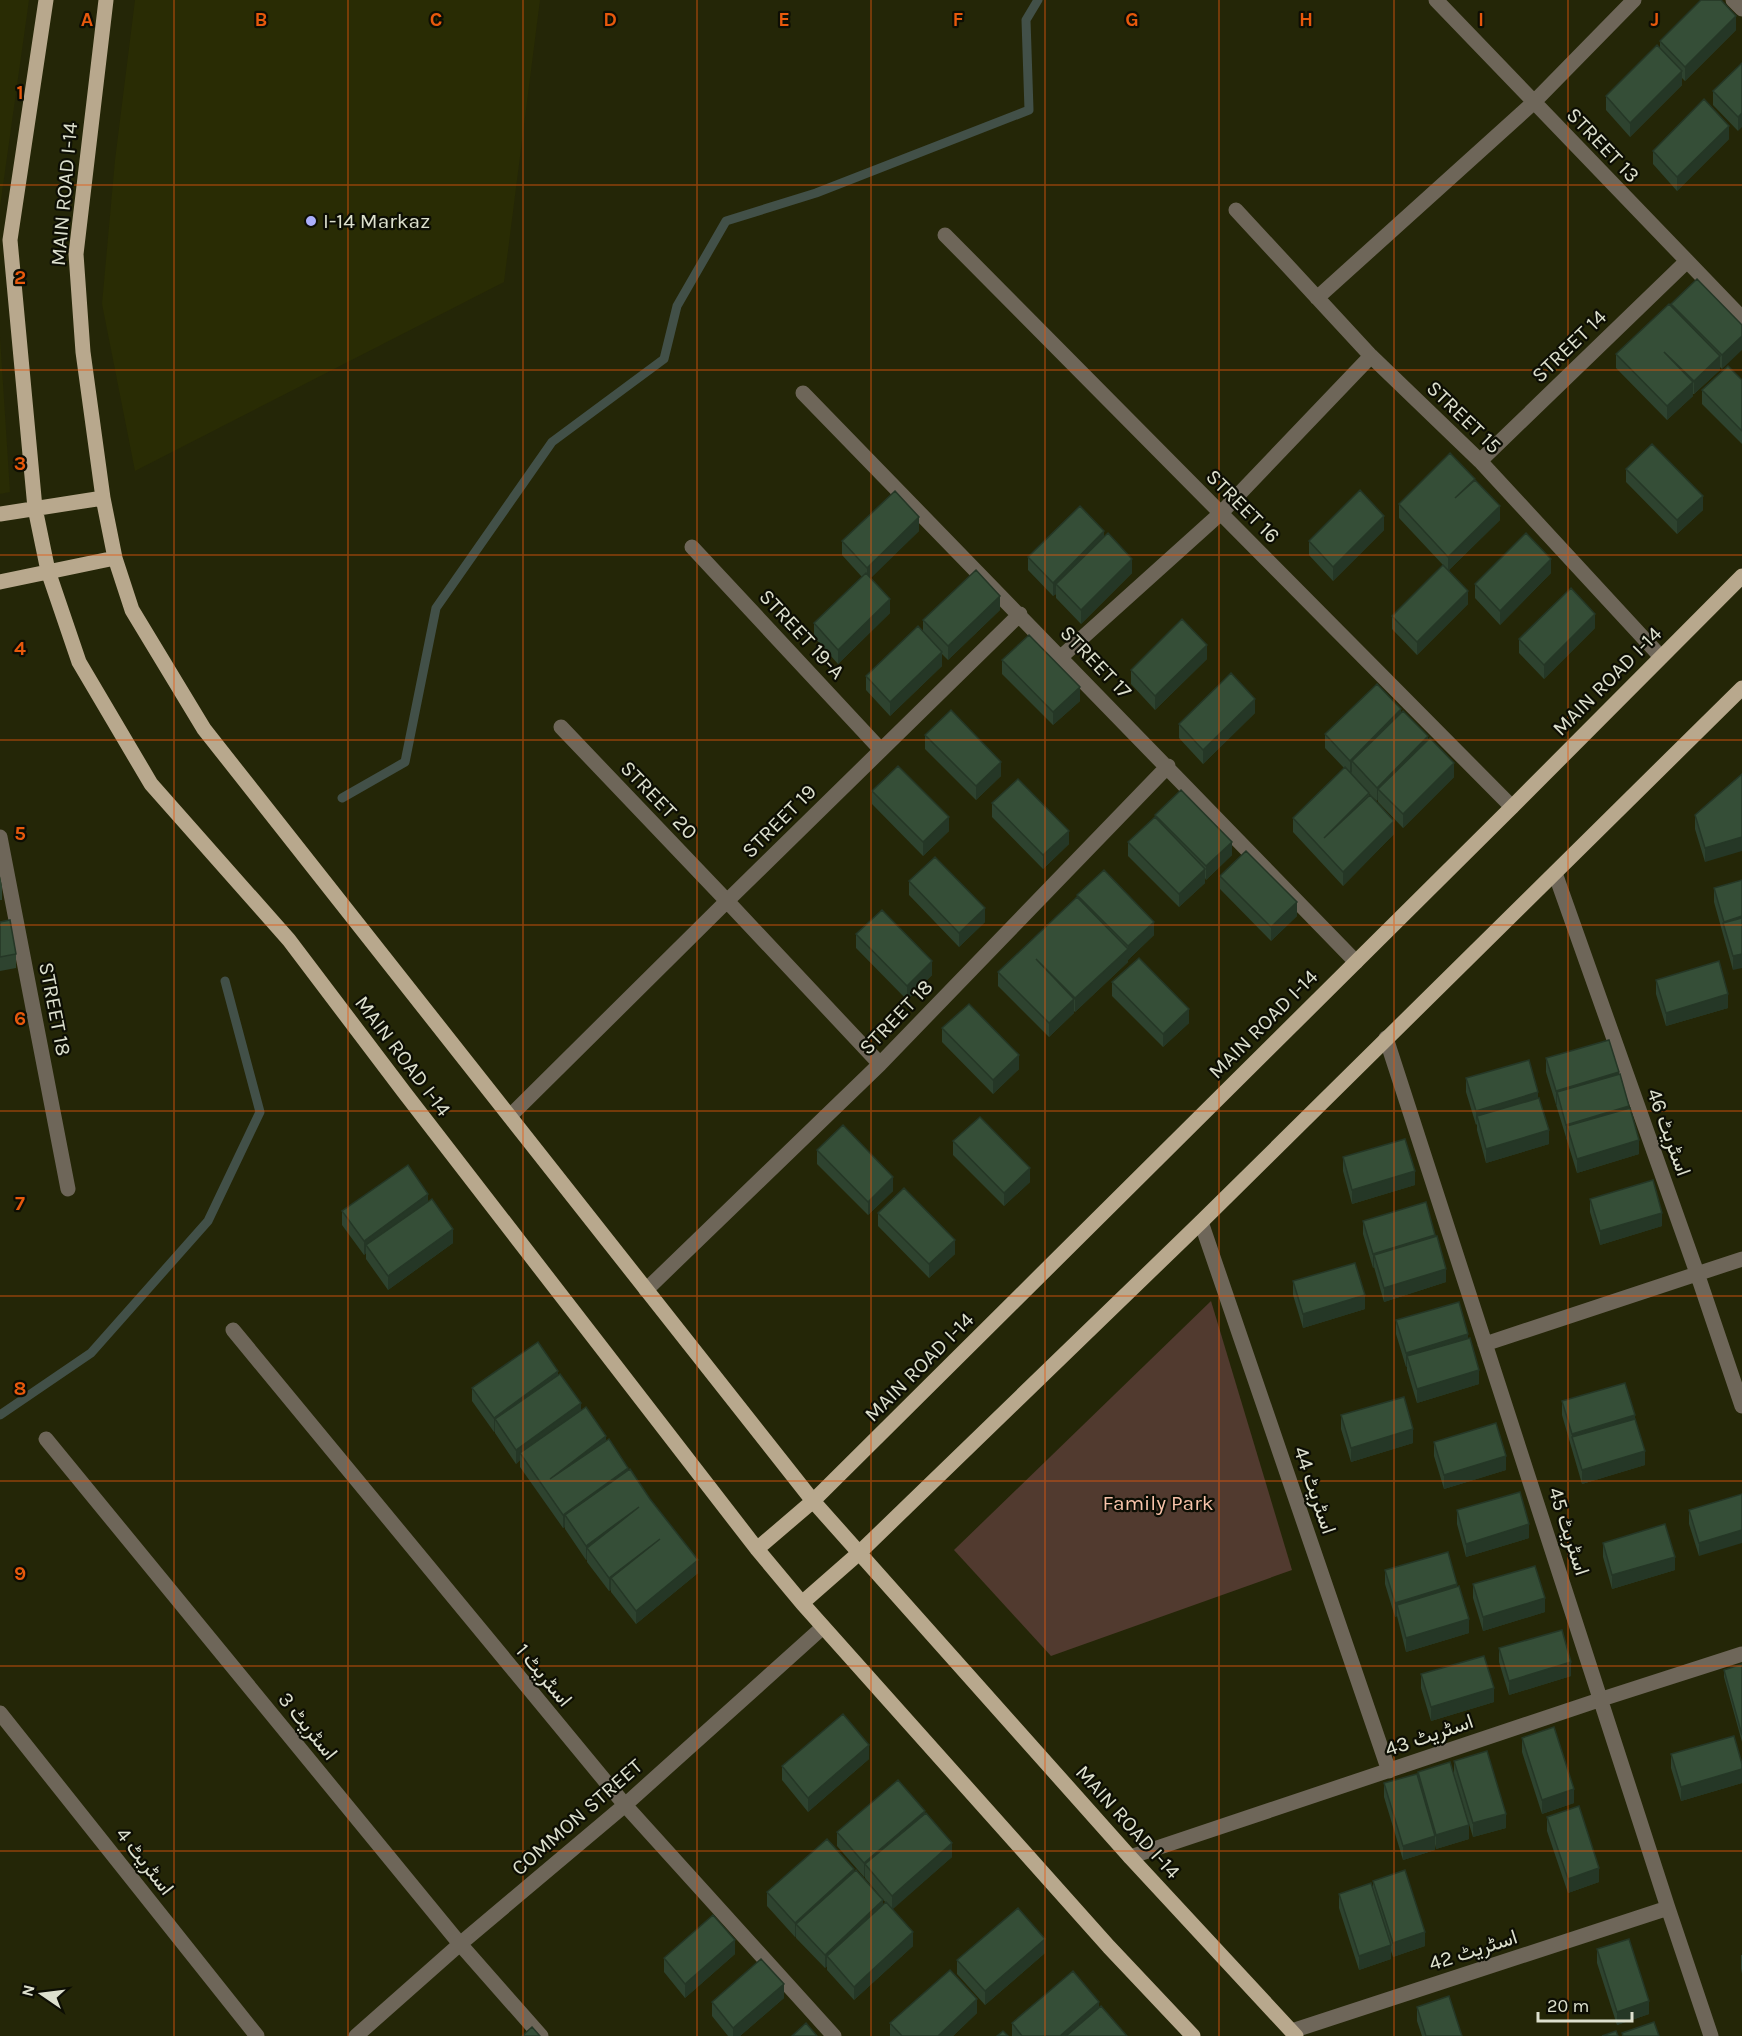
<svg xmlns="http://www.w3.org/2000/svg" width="1742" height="2036" viewBox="0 0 1742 2036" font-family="Karla,Vazirmatn,sans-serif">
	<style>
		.built { fill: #292c04 }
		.green { fill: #513a2f }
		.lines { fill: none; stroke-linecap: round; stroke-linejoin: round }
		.stream { stroke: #425048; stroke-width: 9 }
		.minor { stroke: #6e6659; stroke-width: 15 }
		.major { stroke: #b8a88d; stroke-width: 15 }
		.wall { fill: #2e432f }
		.shaded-wall { fill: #253726 }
		.building { fill: #354e37; stroke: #253726; stroke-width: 1.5 }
		.grid { fill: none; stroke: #e8590c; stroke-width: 1.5; stroke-opacity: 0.55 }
		.poi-dot { fill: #abaffb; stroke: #0d0e04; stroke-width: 2 }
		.labels { text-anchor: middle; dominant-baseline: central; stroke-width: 4.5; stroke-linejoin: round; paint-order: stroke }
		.street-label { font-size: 21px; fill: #dde0ce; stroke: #0d0e04 }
		.poi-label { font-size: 21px; fill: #dde0ce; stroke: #0d0e04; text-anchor: start }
		.park-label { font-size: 21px; fill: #f9c3aa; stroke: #0d0e04 }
		.grid-label { font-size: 20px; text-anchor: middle; font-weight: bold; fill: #e8590c; stroke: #0d0e04; stroke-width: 4.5; stroke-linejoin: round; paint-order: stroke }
	</style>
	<rect width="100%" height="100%" fill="#242607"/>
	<path class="built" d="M0,0H29L0,207Z
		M135,0H540L504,282L135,471L102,304L115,160Z
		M0,337L10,492L0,494Z"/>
	<path class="green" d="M1211,1301L1292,1570L1051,1656L954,1550Z"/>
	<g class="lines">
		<path class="stream" d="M342,798L405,762L436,608L552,442L664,359L677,306L726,221L816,193L1029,110L1026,20L1038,0
			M0,1415L91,1353L208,1221L260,1112L225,981"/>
		<path class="minor" d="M1436,0L1742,318
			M1733,0L1742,9
			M1236,210L1371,356L1480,461L1661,657
			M945,235L1512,807
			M1317,298L1533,103L1634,0
			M803,393L1356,962
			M1480,461L1687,261
			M692,547L881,750
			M1061,657L1221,513L1371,356
			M0,837L68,1189
			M1555,873L1697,1273L1742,1406
			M1386,1038L1668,1908L1711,2036
			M880,1064L727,901L1020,614
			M510,1116L727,901L561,727
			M1201,1222L1389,1771
			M646,1290L880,1064L1168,766
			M233,1330L625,1805L834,2036
			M1485,1344L1742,1259
			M46,1439L460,1944L541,2036
			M0,1713L257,2036
			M1130,1857L1602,1699L1742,1654
			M1292,2031L1668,1908
			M356,2036L460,1944L625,1805L823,1627"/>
		<path class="major" d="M46,0L10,240L35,508L48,571L79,662L151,784L289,940L404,1092L757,1549L802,1603L1109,1947L1193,2036
			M106,0L76,254L83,352L103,498L115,558L132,610L204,729L813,1501L1130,1857L1296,2036
			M0,514L103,498
			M0,582L115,558
			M757,1549L813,1501L1512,807L1742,576
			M802,1603L859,1553L1201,1222L1742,688"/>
	</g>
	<path class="wall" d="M1736,30L1685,81L1682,78V85L1630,137L1606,110V96L1660,48V41Z
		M1742,63L1738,131L1713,105V91Z
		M1729,139L1677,191L1653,164V151Z
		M1671,304L1742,325L1722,369L1720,367V370L1694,394H1693V396L1667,420L1616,368V354L1671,306Z
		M1742,380V444L1702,404V390Z
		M1626,469L1703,510L1677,534L1626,482Z
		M1475,481L1500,520L1449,570L1468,604L1417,655L1392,629V616L1443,565L1399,518V504Z
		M1384,530L1333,581L1309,555V541Z
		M919,531L870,578L890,613L838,664L814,637V623L862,577L842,555V541Z
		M1104,537L1132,573L1081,624L1056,598V594L1053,596L1028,570V557Z
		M1551,573L1500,625L1475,598V584Z
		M1000,610L948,660L942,654V666L890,716L866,690V676L923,632V620Z
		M1595,628L1544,679L1519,653V639Z
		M1207,659L1155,710L1131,684V670Z
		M1002,660L1080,701L1053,725L1002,674Z
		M1255,713L1203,764L1179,738V724Z
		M1401,713L1428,739L1454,777L1403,828L1378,802V799L1377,801L1369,794V795L1394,834L1343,886L1293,832V818L1344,768L1325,748V734Z
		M925,735L1001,776L976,800L925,749Z
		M1742,774L1705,862L1695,829V815Z
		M872,791L949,831L923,856L872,804Z
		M992,803L1069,844L1043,869L992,817Z
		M1155,815L1232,855L1206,880L1205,878V883L1179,907L1128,856V842L1155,818Z
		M0,876L2,886V900H0Z
		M1220,876L1297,916L1271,941L1220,889Z
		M1742,880L1733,970L1714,902V888Z
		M909,881L985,922L959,947L909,895Z
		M1077,895L1154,935L1128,960V962L1075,1012L1074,1011V1013L1049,1037L998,986V972L1077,897Z
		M0,922L16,954V968L0,971Z
		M856,934L932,975L907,1000L856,948Z
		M1656,980L1728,1008L1666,1026L1656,994Z
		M1112,982L1189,1023L1163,1047L1112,996Z
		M942,1028L1019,1069L993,1094L942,1042Z
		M1546,1058L1619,1074L1629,1108L1639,1154L1577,1173L1546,1072Z
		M1466,1078L1538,1098L1549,1144L1486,1163L1477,1130V1124L1476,1125L1466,1092Z
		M953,1141L1030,1182L1004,1206L953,1155Z
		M817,1150L893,1191L868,1215L817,1164Z
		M1343,1157L1415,1185L1352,1204L1343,1171Z
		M1590,1199L1662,1226L1600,1245L1590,1212Z
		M428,1202L453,1243L388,1290L366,1259V1253L364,1255L342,1225V1211Z
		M878,1213L955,1254L929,1278L878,1226Z
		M1363,1221L1435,1237L1446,1282L1384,1302L1374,1267L1373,1268L1363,1234Z
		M1293,1281L1365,1309L1303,1328L1293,1295Z
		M1396,1320L1468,1338L1479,1384L1417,1403L1407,1370V1366L1406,1367L1396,1334Z
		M558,1375L581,1411L606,1440L628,1471L698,1573L636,1624L611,1592V1590L609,1591L587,1562V1559L586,1560L565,1529V1527L563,1528L520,1467V1460L516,1464L495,1433V1431L494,1432L472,1401V1388Z
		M1562,1401L1635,1419L1645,1465L1582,1484L1562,1415Z
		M1341,1415L1413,1443L1351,1462L1341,1429Z
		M1434,1442L1506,1470L1444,1489L1434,1456Z
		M1742,1494L1699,1556L1689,1524V1510Z
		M1457,1510L1529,1538L1466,1557L1457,1524Z
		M1603,1543L1675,1570L1612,1589L1603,1557Z
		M1385,1570L1457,1587L1469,1633L1406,1652L1397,1616L1395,1617L1385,1584Z
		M1473,1584L1545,1612L1483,1631L1473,1598Z
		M1499,1648L1571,1676L1509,1695L1499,1662Z
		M1742,1664V1742L1724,1677V1670Z
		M1421,1674L1494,1702L1431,1721L1421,1688Z
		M1522,1738L1574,1803L1542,1814L1522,1752Z
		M1671,1754L1742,1764V1783L1681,1801L1671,1768Z
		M869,1759L808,1812L782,1780V1766Z
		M1454,1761L1506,1828L1473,1837L1454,1775Z
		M1418,1772L1469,1839L1436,1849L1435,1844V1850L1403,1860L1384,1797V1783L1418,1777Z
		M925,1814L952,1857L892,1909L913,1946L854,2000L827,1970V1966L825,1968L796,1938V1936L795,1937L767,1906V1892L854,1873L883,1905L886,1903L865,1878V1876L864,1877L837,1846V1832Z
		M1547,1817L1599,1882L1568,1893L1547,1831Z
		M1373,1881L1425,1946L1393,1957L1391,1951V1959L1359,1970L1339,1908V1894L1373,1888Z
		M1597,1949L1649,2014L1617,2025L1597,1963Z
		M1045,1953L985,2005L957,1974V1960Z
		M735,1954L685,1998L664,1972V1958Z
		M1741,1955H1742V1974L1741,1969Z
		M784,1998L740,2036H728L712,2016V2002Z
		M1417,2007L1462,2036H1422L1417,2021Z
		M1099,2008L1127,2036H1012V2023Z
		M977,2013L953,2036H890V2023Z"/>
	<path class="shaded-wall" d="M1736,16V30L1685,81V67Z
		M1682,71V85L1630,137V123Z
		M1742,113V127L1738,131V117Z
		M1729,126V139L1677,191V177Z
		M1742,336V350L1722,369V355Z
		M1720,356V370L1694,394V381Z
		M1693,382V396L1667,420V406Z
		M1703,496V510L1677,534V520Z
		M1500,506V520L1448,571V557Z
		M1384,516V530L1333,581V567Z
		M919,517V531L867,582V568Z
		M1104,531V545L1056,584V594L1053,596V583Z
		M1132,559V573L1081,624V610Z
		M1551,559V573L1500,625V611Z
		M1468,591V604L1417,655V642Z
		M1000,596V610L948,660V646Z
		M890,599V613L838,664V650Z
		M1595,614V628L1544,679V665Z
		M1207,645V659L1155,710V696Z
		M942,652V666L890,716V702Z
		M1080,687V701L1053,725V712Z
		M1255,699V713L1203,764V750Z
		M1401,709V723L1352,761V772L1350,774V761Z
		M1428,736V750L1378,789V799L1377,801V788Z
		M1001,762V776L976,800V786Z
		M1454,763V777L1403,828V814Z
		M949,817V831L923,856V842Z
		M1394,821V834L1343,886V872Z
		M1069,831V844L1043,869V855Z
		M1742,837V851L1705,862V848Z
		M1232,842V855L1206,880V866Z
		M1205,869V883L1179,907V894Z
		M1297,902V916L1271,941V927Z
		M985,908V922L959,947V933Z
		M1742,916V930L1724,925V922Z
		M1154,922V935L1128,960V946Z
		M1128,949V962L1075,1012V998Z
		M1742,954V968L1733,970V956Z
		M932,961V975L907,1000V986Z
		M1728,994V1008L1666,1026V1013Z
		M1074,999V1013L1049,1037V1023Z
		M1189,1009V1023L1163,1047V1034Z
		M1019,1055V1069L993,1094V1080Z
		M1619,1072V1086L1557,1092V1105H1556V1091Z
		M1538,1092V1106L1477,1116L1476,1125V1111Z
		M1629,1106V1120L1567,1126V1139H1566V1125Z
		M1549,1130V1144L1486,1163V1149Z
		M1639,1140V1154L1577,1173V1159Z
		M1030,1168V1182L1004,1206V1193Z
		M1415,1171V1185L1352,1204V1190Z
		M893,1177V1191L868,1215V1202Z
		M428,1194V1208L366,1245V1253L364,1255V1241Z
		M1662,1213V1226L1600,1245V1231Z
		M453,1229V1243L388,1290V1276Z
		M1435,1235V1248L1374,1255V1267L1373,1268V1254Z
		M955,1240V1254L929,1278V1264Z
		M1446,1269V1282L1384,1302V1288Z
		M1365,1295V1309L1303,1328V1314Z
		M1468,1334V1348L1407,1356V1366L1406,1367V1353Z
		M1479,1370V1384L1417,1403V1389Z
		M558,1371V1385L495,1419V1431L494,1432V1418Z
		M581,1403V1417L520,1453V1460L516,1464V1450Z
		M1635,1415V1429L1572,1437V1448V1434Z
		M1413,1429V1443L1351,1462V1448Z
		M606,1436V1450L550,1479Z
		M1645,1451V1465L1582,1484V1470Z
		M1506,1456V1470L1444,1489V1475Z
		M628,1468V1482L565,1515V1527L563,1528V1515Z
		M639,1507L587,1548V1559L586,1560V1546Z
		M1529,1524V1538L1466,1557V1544Z
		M1742,1530V1543L1699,1556V1543Z
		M660,1539L611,1578V1590L609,1591V1578Z
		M1675,1557V1570L1612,1589V1575Z
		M698,1560V1573L636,1624V1611Z
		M1457,1584V1597L1397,1605V1616L1395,1617V1603Z
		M1545,1598V1612L1483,1631V1617Z
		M1469,1619V1633L1406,1652V1638Z
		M1571,1662V1676L1509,1695V1681Z
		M1494,1688V1702L1431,1721V1707Z
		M869,1745V1759L808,1812V1798Z
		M1742,1769V1783L1681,1801V1787Z
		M1574,1789V1803L1542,1814V1800Z
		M925,1811V1825L865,1864V1876L864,1877V1863Z
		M1506,1814V1828L1473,1837V1823Z
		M1469,1825V1839L1436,1849V1835Z
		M1435,1836V1850L1403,1860V1846Z
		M952,1843V1857L892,1910V1896Z
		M1599,1868V1882L1568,1893V1879Z
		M854,1869V1883L796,1924V1936L795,1937V1923Z
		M883,1900V1914L827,1956V1966L825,1968V1955Z
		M913,1932V1946L854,2000V1987Z
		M1425,1932V1946L1393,1957V1943Z
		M1045,1939V1953L985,2005V1991Z
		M735,1940V1954L685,1998V1984Z
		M1391,1945V1959L1359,1970V1956Z
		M784,1984V1998L740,2036H733V2028Z
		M977,1999V2013L953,2036H938Z
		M1649,2001V2014L1617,2025V2012Z
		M1099,2002V2016L1076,2036H1060Z"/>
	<path class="building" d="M1701,0H1721L1736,16L1685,67L1660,41Z
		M1657,45L1682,71L1630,123L1606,96Z
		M1742,63V113L1738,117L1713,91Z
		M1704,99L1729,126L1677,177L1653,151Z
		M1697,279L1742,325V336L1722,355L1671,304Z
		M1669,304L1720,356L1694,381L1664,352L1693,382L1667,406L1616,354Z
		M1728,366L1742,380V431L1702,390Z
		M1652,444L1703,496L1677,520L1626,469Z
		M1450,453L1475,479L1455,498L1475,480L1500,506L1448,557L1399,504Z
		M1360,490L1384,516L1333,567L1309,541Z
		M895,491L919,517L867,568L842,541Z
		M1080,506L1104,531L1053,583L1028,557Z
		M1108,533L1132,559L1081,610L1056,584Z
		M1526,533L1551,559L1500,611L1475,584Z
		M1443,565L1468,591L1417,642L1392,616Z
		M976,570L1000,596L948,646L923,620Z
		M866,573L890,599L838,650L814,623Z
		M1571,588L1595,614L1544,665L1519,639Z
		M1182,619L1207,645L1155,696L1131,670Z
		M918,626L942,652L890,702L866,676Z
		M1029,635L1080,687L1053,712L1002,660Z
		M1231,673L1255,699L1203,750L1179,724Z
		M1377,684L1401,709L1350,761L1325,734Z
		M951,710L1001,762L976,786L925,735Z
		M1403,711L1428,736L1377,788L1352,761Z
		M1430,738L1454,763L1403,814L1378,789Z
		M898,766L949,817L923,842L872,791Z
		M1345,767L1369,793L1324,838L1370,795L1394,821L1343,872L1293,818Z
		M1742,774V837L1705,848L1695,815Z
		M1018,779L1069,831L1043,855L992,803Z
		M1181,790L1232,842L1206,866L1155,815Z
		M1155,817L1205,869L1179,894L1128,842Z
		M1246,851L1297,902L1271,927L1220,876Z
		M935,857L985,908L959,933L909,881Z
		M1104,870L1154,922L1128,946L1077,895Z
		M1742,880V916L1724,922L1714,888Z
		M1077,897L1128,949L1075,998L1036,959L1074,999L1049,1023L998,972Z
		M882,910L932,961L907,986L856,934Z
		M1742,918V954L1733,956L1723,923Z
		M10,920L16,954L0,957V922Z
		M1139,958L1189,1009L1163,1034L1112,982Z
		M1719,961L1728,994L1666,1013L1656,980Z
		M969,1004L1019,1055L993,1080L942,1028Z
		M1609,1040L1619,1072L1556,1091L1546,1058Z
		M1529,1060L1538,1092L1476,1111L1466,1078Z
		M1620,1074L1629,1106L1566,1125L1557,1092Z
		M1539,1098L1549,1130L1486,1149L1477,1116Z
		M1630,1108L1639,1140L1577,1159L1567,1126Z
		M980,1117L1030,1168L1004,1193L953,1141Z
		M843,1125L893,1177L868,1202L817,1150Z
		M1405,1139L1415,1171L1352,1190L1343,1157Z
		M408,1165L428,1194L364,1241L342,1211Z
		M1653,1180L1662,1213L1600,1231L1590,1199Z
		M904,1188L955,1240L929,1264L878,1213Z
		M432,1199L453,1229L388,1276L366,1245Z
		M1426,1202L1435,1235L1373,1254L1363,1221Z
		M1437,1236L1446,1269L1384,1288L1374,1255Z
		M1355,1263L1365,1295L1303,1314L1293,1281Z
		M1459,1302L1468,1334L1406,1353L1396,1320Z
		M1470,1338L1479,1370L1417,1389L1407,1356Z
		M538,1342L558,1371L494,1418L472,1388Z
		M560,1374L581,1403L516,1450L495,1419Z
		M1625,1383L1635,1415L1572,1434L1562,1401Z
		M1404,1397L1413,1429L1351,1448L1341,1415Z
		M586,1407L606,1436L550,1479L609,1439L628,1468L563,1515L520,1453Z
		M1635,1419L1645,1451L1582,1470L1572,1437Z
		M1496,1423L1506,1456L1444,1475L1434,1442Z
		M630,1469L650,1499L698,1560L636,1611L611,1578L660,1539L609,1578L587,1548L639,1507L586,1546L565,1515Z
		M1520,1492L1529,1524L1466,1544L1457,1510Z
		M1742,1494V1530L1699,1543L1689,1510Z
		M1665,1524L1675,1557L1612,1575L1603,1543Z
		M1448,1552L1457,1584L1395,1603L1385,1570Z
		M1535,1566L1545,1598L1483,1617L1473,1584Z
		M1459,1586L1469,1619L1406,1638L1397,1605Z
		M1562,1630L1571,1662L1509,1681L1499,1648Z
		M1484,1656L1494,1688L1431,1707L1421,1674Z
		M1742,1664V1735L1724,1670Z
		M843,1714L869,1745L808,1798L782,1766Z
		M1554,1727L1574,1789L1542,1800L1522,1738Z
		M1734,1736L1742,1764V1769L1681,1787L1671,1754Z
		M1487,1751L1506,1814L1473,1823L1454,1761Z
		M1450,1762L1469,1825L1436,1835L1418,1772Z
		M1417,1774L1435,1836L1403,1846L1384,1783Z
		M898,1780L925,1811L864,1863L837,1832Z
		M1579,1806L1599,1868L1568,1879L1547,1817Z
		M926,1813L952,1843L892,1896L865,1864Z
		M827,1839L854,1869L795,1923L767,1892Z
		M856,1870L883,1900L825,1955L796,1924Z
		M1405,1870L1425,1932L1393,1943L1373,1881Z
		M1371,1883L1391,1945L1359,1956L1339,1894Z
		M886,1902L913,1932L854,1987L827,1956Z
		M1018,1908L1045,1939L985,1991L957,1960Z
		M713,1915L735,1940L685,1984L664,1958Z
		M1629,1939L1649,2001L1617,2012L1597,1949Z
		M761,1959L784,1984L733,2028L712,2002Z
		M950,1970L977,1999L938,2036H902L890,2023Z
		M1073,1971L1099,2002L1060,2036H1022L1012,2023Z
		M1449,1996L1462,2036H1426L1417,2007Z
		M1101,2006L1127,2036H1066Z
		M1654,2022L1659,2036H1623L1622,2033Z
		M806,2023L817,2036H792Z
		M532,2027L540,2036H522Z
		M1003,2031L1008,2036H997Z
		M1616,2031L1618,2036H1602Z"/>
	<path class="grid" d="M174,0V2036M348,0V2036M523,0V2036M697,0V2036M871,0V2036M1045,0V2036M1219,0V2036M1394,0V2036M1568,0V2036M0,185H1742M0,370H1742M0,555H1742M0,740H1742M0,925H1742M0,1111H1742M0,1296H1742M0,1481H1742M0,1666H1742M0,1851H1742"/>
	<circle class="poi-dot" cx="311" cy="221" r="6"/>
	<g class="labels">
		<g class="street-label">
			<text transform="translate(1603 145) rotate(46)">STREET 13</text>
			<text transform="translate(64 194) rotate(-85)">MAIN ROAD I-14</text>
			<text transform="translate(1569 346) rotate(-44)">STREET 14</text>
			<text transform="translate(1464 417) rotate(44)">STREET 15</text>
			<text transform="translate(1243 506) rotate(45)">STREET 16</text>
			<text transform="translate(802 634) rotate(47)">STREET 19-A</text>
			<text transform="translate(1096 662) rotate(46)">STREET 17</text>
			<text transform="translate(1607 681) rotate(-45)">MAIN ROAD I-14</text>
			<text transform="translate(659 800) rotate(46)">STREET 20</text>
			<text transform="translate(779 821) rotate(-45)">STREET 19</text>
			<text transform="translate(55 1009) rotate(79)">STREET 18</text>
			<text transform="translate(896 1017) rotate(-46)">STREET 18</text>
			<text transform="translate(1263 1024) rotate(-45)">MAIN ROAD I-14</text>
			<text transform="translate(403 1056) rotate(53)">MAIN ROAD I-14</text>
			<text transform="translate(1669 1132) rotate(70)">اسٹریٹ 46</text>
			<text transform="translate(919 1367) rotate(-45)">MAIN ROAD I-14</text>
			<text transform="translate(1315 1490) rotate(71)">اسٹریٹ 44</text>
			<text transform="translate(1569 1531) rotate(72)">اسٹریٹ 45</text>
			<text transform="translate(544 1675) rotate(50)">اسٹریٹ 1</text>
			<text transform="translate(308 1726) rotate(51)">اسٹریٹ 3</text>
			<text transform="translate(1429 1735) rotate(-19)">اسٹریٹ 43</text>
			<text transform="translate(577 1817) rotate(-41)">COMMON STREET</text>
			<text transform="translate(1128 1822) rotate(48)">MAIN ROAD I-14</text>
			<text transform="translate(145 1861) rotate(52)">اسٹریٹ 4</text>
			<text transform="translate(1473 1950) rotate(-18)">اسٹریٹ 42</text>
		</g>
		<g class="poi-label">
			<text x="323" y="221">I-14 Markaz</text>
		</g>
		<g class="park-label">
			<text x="1158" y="1503">Family Park</text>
		</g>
	</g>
	<g class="grid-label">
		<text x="87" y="26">A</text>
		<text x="261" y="26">B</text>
		<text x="436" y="26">C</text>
		<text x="610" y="26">D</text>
		<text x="784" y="26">E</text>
		<text x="958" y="26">F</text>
		<text x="1132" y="26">G</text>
		<text x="1306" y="26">H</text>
		<text x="1481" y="26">I</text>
		<text x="1655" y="26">J</text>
		<text x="20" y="99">1</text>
		<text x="20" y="284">2</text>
		<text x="20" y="470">3</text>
		<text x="20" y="655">4</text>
		<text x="20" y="840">5</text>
		<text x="20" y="1025">6</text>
		<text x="20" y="1210">7</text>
		<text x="20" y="1395">8</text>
		<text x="20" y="1580">9</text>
	</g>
	<g transform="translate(42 1994) rotate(284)" stroke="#0d0e04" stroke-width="4.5" paint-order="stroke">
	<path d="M0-4.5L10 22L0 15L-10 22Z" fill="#dde0ce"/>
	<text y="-9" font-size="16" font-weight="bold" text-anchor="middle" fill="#dde0ce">N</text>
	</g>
	<path d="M1538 2012v9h94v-9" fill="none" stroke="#dde0ce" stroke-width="3"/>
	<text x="1547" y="2012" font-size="18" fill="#dde0ce" stroke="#0d0e04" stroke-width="4.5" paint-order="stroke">20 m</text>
</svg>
